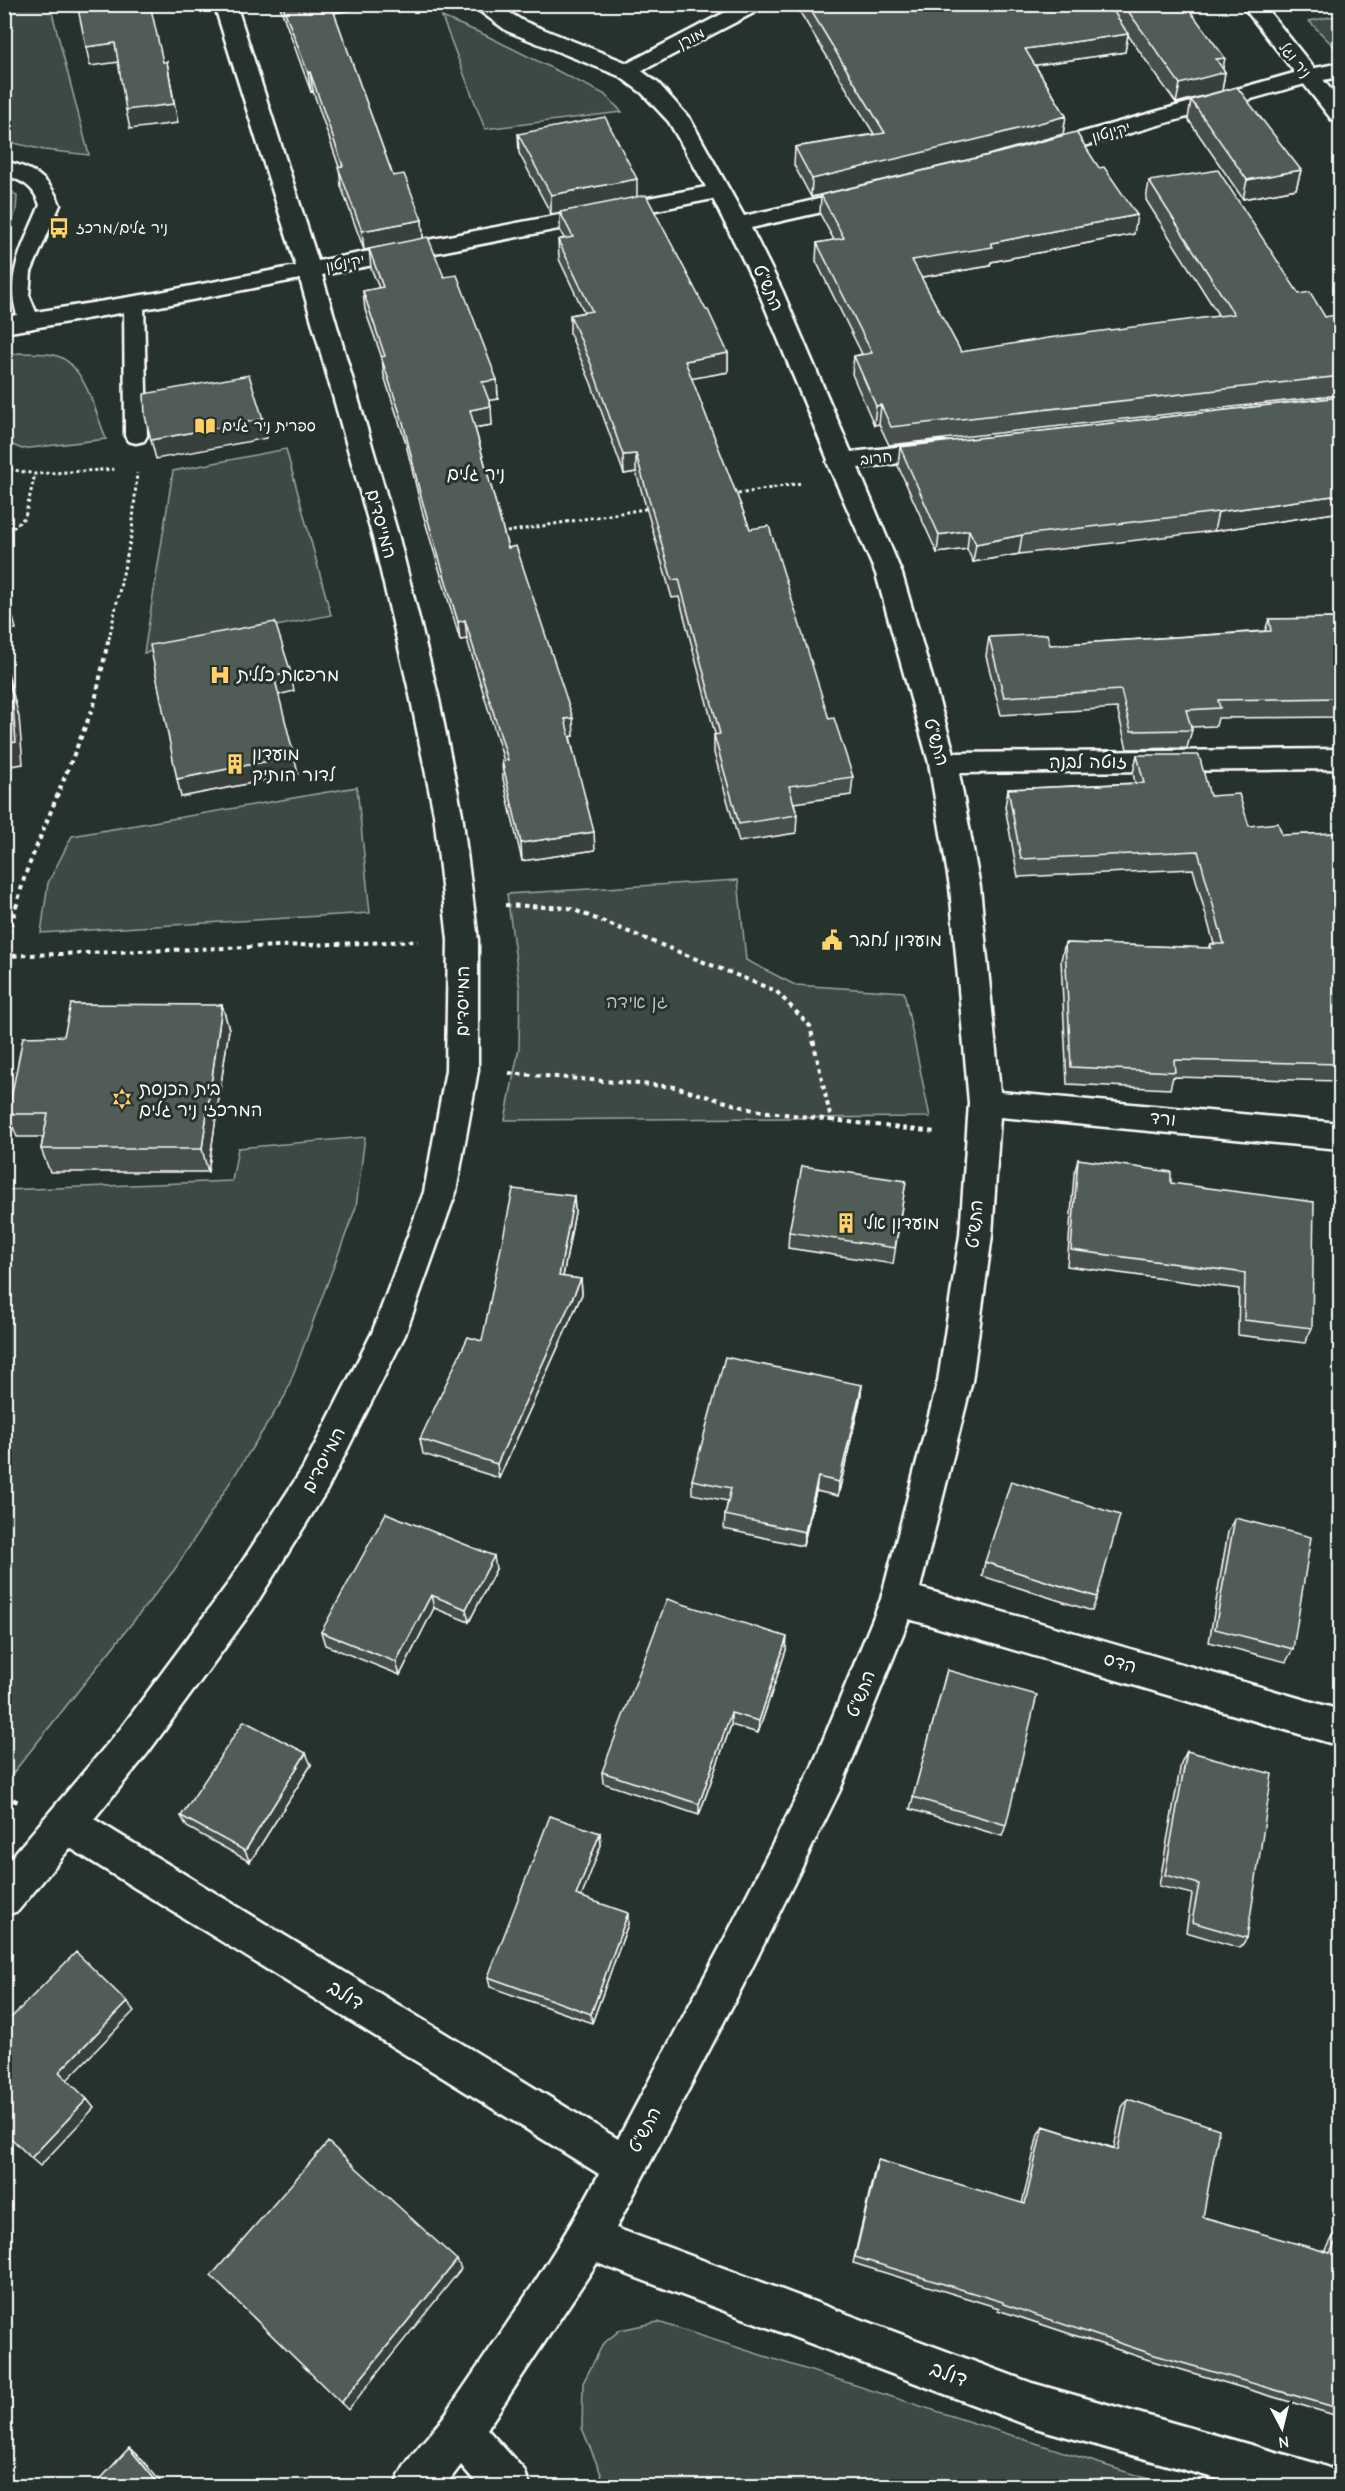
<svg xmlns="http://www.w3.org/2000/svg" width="1345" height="2491" viewBox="0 0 1345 2491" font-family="'Comic Neue','Playpen Sans Hebrew',sans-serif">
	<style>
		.green { fill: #3e4944; stroke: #9ea4a2; stroke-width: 1.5 }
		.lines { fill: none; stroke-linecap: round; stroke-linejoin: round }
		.service-casing { stroke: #fff; stroke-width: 5 }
		.minor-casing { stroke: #fff; stroke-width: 5 }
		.tertiary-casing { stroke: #fff; stroke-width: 5 }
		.path-far2 { stroke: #fff; stroke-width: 3; stroke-dasharray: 3 3; stroke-linecap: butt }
		.path-far1 { stroke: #fff; stroke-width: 4; stroke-dasharray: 4.5 4.5; stroke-linecap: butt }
		.path { stroke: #fff; stroke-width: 4.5; stroke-dasharray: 5 5; stroke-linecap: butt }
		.service { fill: #26332d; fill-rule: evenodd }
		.minor { fill: #26332d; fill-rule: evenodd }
		.tertiary { fill: #26332d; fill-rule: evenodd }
		.wall { fill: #464f4b; stroke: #fff; stroke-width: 1.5 }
		.shaded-wall { fill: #39403d; stroke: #fff; stroke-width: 1.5 }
		.building { fill: #515c57; stroke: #fff; stroke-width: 1.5 }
		.labels { text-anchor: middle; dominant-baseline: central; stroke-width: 6; stroke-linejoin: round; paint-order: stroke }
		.far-street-label { font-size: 15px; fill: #fff; stroke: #26332d }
		.far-poi-label { font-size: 15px; fill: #fff; stroke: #26332d; text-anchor: start }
		.street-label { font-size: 18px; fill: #fff; stroke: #26332d }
		.far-quarter-label { font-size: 18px; fill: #fff; stroke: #26332d }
		.poi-label { font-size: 18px; fill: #fff; stroke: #26332d; text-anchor: start }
		.park-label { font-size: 18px; fill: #bbbfbe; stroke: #26332d }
		.near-street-label { font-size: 21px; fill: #fff; stroke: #26332d }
	</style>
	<rect width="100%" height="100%" fill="#26332d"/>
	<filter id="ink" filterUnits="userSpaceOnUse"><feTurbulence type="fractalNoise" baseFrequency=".0167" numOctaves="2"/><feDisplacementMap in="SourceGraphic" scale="12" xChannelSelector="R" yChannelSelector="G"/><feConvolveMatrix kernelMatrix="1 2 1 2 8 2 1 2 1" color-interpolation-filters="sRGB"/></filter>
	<g filter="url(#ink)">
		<path class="green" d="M5,4L50,5L89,155L44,150L5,141Z
			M1340,15V53L1309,21Z
			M442,17L483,34L604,94L622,112L485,129Z
			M5,185L17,196L16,211L5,241Z
			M19,353C31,354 46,352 57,356C84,363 97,416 106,439L22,449L5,442V357Z
			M286,449L331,615L144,653L173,471Z
			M357,787L370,913L41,933L48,883L72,836Z
			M738,880L746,960L795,985L904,992L930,1117L505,1120L519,1048L520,991L507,894Z
			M365,1137L356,1207L285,1396L175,1569L5,1783V1190L232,1181L238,1148Z
			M658,2322L1170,2486H606L582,2428L583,2383L603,2344L620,2330Z"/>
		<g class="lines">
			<g class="service-casing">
				<path id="service" d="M741,4H765L763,8L634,75H620L617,71L620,67Z
					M4,161C33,168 50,178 60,205L31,272L29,295L40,322L36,327L29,329L22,327C0,282 23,247 40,205C33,185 23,182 4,174Z
					M134,297L141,298L144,303L147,436L144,441L136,443L128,441L125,436L124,303L127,298Z"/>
			</g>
			<g class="minor-casing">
				<path id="minor" d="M214,4H236L318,261L706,187L669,122L642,93L619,76L507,31L470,4H496L523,21L635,66L658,83L690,119L744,216L863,189L871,191L875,196L871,201L751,228L782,290L851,452L943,442L952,444L956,450L952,456L943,458L858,468L902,574L954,753L1340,749V769L959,773L980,887L1000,1092L1340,1123V1149L1000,1117L992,1235L972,1381L920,1588L1340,1710V1746L909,1619L840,1790L751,1970L616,2228L1032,2383L1318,2464L1334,2470L1340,2486H1242L1032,2427L597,2263L487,2429L524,2470L530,2486H479L461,2465L445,2486H395C404,2458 430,2437 447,2412C500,2334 555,2257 599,2174L70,1848L18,1911L4,1916V1866L121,1728L227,1585L303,1468L372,1333L424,1192L446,1070L448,940L434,814L410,695L373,538L300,279L155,307L4,333V317L155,293L296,266ZM713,199L758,290L828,460L827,462L876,574L929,763L950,887L969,1103L960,1235L938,1381L881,1599L812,1767L723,1942L618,2139L94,1819L147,1754L253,1609L327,1490L405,1335L456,1192L478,1070V940L462,814L438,695L399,538L322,275Z
					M1340,63V77L1312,82L1038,159L1030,157L1027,152L1030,147L1301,71Z"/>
			</g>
			<g class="tertiary-casing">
				<path id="tertiary" d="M1241,4H1263L1340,101V122L1332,120Z"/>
			</g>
			<path class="path-far2" d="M4,468L35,474L117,469
				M732,495L801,483
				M501,533L650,508
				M4,536L25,517L35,474
				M109,639L132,532L137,473"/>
			<path class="path-far1" d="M505,905L569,908L776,991L810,1026L831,1120L936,1132
				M4,951L25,875L94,705L109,637
				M4,956L418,941
				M509,1073L675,1087L753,1110L831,1120"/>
			<path class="path" d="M4,1795L18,1802"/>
			<use href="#service" class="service"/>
			<use href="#minor" class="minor"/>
			<use href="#tertiary" class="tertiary"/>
		</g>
		<path class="wall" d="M279,4H370L371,7L334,13L393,176L422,220L423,238L497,380L498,399L489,400L492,425L475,428L508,548L574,736H570L595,850L522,861L503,779L502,761H504L467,639L460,640L422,511L405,440L384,376L382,358L365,310L363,291L379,288L371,268L369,249L364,250L341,186L339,167L313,91L311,92Z
			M795,4H1109L1112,8V4H1185L1225,72L1222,91L1176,103L1128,35L1125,52L1035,65L1066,116L1063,134L984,156L865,185L1134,234L991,262L990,266L921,277L961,352L1219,316L1146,200L1149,181L1299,294L1325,317L1341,324V395H1340L889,445L879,424L874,425L852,374L854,356L862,354L816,261L817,243L834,240L820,214L821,195L811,197L794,165L795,147L874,134Z
			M1191,100L1301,170L1296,189L1243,199L1188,119Z
			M518,134L637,197L728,353V372L691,378L750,529L853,777L851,795L794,803L797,815L796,833L739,842L714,753V735L715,734L679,597L672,598L636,472L624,474L591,383L570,334V315L584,312L559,259L558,240L564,238L560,231V213L551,214L519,153Z
			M1341,397V520H1337L1334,513L1214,531L1019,554L973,562L967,549L937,553L898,466L900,447Z
			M1341,618V717L1218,718L1216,726L1191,727L1192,730L1187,748L1127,749L1117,708L1001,715L986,656L989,637L1050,645L1265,631L1269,619Z
			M1137,755L1210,796L1249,826L1282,835L1341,833V1081L1173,1077L1170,1089L1067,1084L1061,960L1065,943L1209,948L1210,944H1214L1193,869L1018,877L1005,807L1008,789L1135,783L1133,773Z
			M222,1005L229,1029L208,1172H50L41,1149L43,1137H17L8,1114L64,1036Z
			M1078,1159L1171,1183L1312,1328L1305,1343L1238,1335L1239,1289L1067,1266L1074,1175Z
			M906,1181L893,1264L788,1248L789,1232Z
			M574,1196L575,1212L563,1277L581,1279L582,1294L499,1478L423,1454L420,1439Z
			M862,1385L860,1400L838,1496L816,1491L803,1546L724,1529L725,1515L728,1501L692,1494V1480Z
			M1235,1518L1293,1649L1286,1662L1209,1642L1228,1532Z
			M985,1562L1097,1597L1092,1611L982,1576Z
			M496,1569L469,1622L434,1608L400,1675L325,1645L321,1632Z
			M786,1650L758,1733L731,1725L699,1815L603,1783L602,1772Z
			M947,1670L1006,1825L1002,1836L910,1809Z
			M1187,1751L1247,1938L1240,1948L1186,1932L1192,1894L1159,1886L1181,1763Z
			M311,1765L250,1862L187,1827L181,1816Z
			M600,1833L601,1845L581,1897L628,1924L592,2023L490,1987L488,1977Z
			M1128,2099L1203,2217L1325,2252L1341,2221V2417L1149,2360L998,2310L999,2308L853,2263L875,2168L878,2160L1022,2204L1038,2134L1043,2126L1114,2148L1122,2107Z"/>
		<path class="shaded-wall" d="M329,4H370L371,7L330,13Z
			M1128,34L1125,52L1023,67L1025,49Z
			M115,43L119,62L90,66L86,47Z
			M1225,58L1222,73L1225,72L1222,91L1176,103L1180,84L1216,59Z
			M167,62L178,123L130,129L126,110Z
			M310,72L313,91L311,92L308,73Z
			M1066,116L1063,134L984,156L811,197L812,179Z
			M1301,170L1296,189L1243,199L1247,180Z
			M637,179V198L551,214V195Z
			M1137,215L1134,234L991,262L990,266L910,279L912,260L991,243Z
			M422,220L423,239L364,250L362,231Z
			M728,353V372L684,380L685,361Z
			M497,380L498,399L484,401L482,382Z
			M881,405L879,424L874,425L876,406Z
			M491,406L492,425L471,428L470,410Z
			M263,419L267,438L156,459L151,440Z
			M636,454V472L624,474L623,455Z
			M1339,495L1334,513L1214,531L1218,512Z
			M969,530L967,549L937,553L939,535Z
			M1022,535L1019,554L973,562L976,544Z
			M4,585L16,629L4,631Z
			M465,620L467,639L460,640L458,622Z
			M4,658L19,717L23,764L4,767Z
			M291,673L294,691L278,695L274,676Z
			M573,718L574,736L566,737L565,719Z
			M294,756L298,774L181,797L177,779Z
			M594,832L595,850L522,861L521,843Z
			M222,1005L229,1029L208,1172L202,1149Z
			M574,1196L575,1212L560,1292L559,1276Z
			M581,1279L582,1294L499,1478L497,1464Z
			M862,1385L860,1400L838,1496L839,1482Z
			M818,1477L816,1491L803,1546L805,1532Z
			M494,1556L496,1569L469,1622L466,1609Z
			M431,1595L434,1608L400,1675L396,1662Z
			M787,1637L786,1650L758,1733L759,1721Z
			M731,1713V1725L699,1815V1804Z
			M306,1753L311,1765L250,1862L245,1851Z
			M600,1833L601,1845L578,1906L576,1895Z
			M628,1913V1924L592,2023L591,2014Z
			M127,2002L134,2011L67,2080L59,2072Z
			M87,2099L94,2108L40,2166L31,2158Z
			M457,2260L461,2269L348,2410L341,2403Z
			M129,2448L136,2453L165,2487H161Z"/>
		<path class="building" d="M77,4H150L163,62H167L174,104L126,110L115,43L86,47Z
			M282,4H331L393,176L404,174L422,220L362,231L338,167L343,166L310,72L308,73Z
			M807,4H1109L1128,34L1025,49L1066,116L987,137L812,179L795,147L885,133Z
			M1123,4H1185L1225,58L1216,59L1225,72L1180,84Z
			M1237,87L1301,170L1247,180L1191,100Z
			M605,117L637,179L551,195L518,134Z
			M1076,132L1099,168L1104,167L1137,215L991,243L993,247L912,260L961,352L1048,338L1234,314L1149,181L1218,170L1299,294L1310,292L1325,317L1335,315L1341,324V376L891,427L881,405L876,406L854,356L872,353L817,243L844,238L821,195L1002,152Z
			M646,195L706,310H708L728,353L685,361L750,529L769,526L829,719L834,718L853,777L789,786L797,815L739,824L714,735L720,734L679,579L672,580L636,454L623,455L591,364L570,315L592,311L558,240L573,237L560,212Z
			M428,237L444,277L457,275L497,380L482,382L491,406L470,410L508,548L516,546L573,718L565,719L594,832L521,843L502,761L508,760L465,620L458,622L420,493L403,422L381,357L385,356L363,291L383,287L369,249Z
			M249,375L263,419L151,440L145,416L144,394Z
			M1341,397V497L1339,495L1218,512L1022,535L976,544L969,530L939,535L900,447Z
			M4,589L9,607L4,608Z
			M1341,618V698L1218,700L1220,708L1186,710L1192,730L1131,731L1121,690L1004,697L989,637L1047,634L1050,645L1271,631L1269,619Z
			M275,622L291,673L274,676L294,756L177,779L150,645Z
			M4,664L12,694L16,742L4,744Z
			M1137,755H1199L1210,796L1239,794L1249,826L1278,823L1282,835L1341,833V1064L1174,1060L1175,1072L1071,1067L1065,943L1211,948L1210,944H1224L1198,851L1021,859L1008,789L1144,783Z
			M71,1004L222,1005L202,1149H41L48,1114H8L23,1037L64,1036Z
			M1078,1159L1171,1172V1183L1314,1202L1312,1328L1244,1320L1245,1273L1071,1250Z
			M802,1166L906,1181L895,1248L789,1232Z
			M513,1189L574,1196L559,1276L581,1279L497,1464L420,1439L468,1337L482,1341Z
			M725,1357L862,1385L839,1482L818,1477L805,1532L725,1515L731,1488L692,1480Z
			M1011,1481L1120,1515L1097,1597L985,1562Z
			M386,1513L494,1556L466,1609L431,1595L396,1662L321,1632Z
			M1235,1518L1311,1537L1293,1649L1215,1629Z
			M667,1599L787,1637L759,1721L731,1713L699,1804L602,1772Z
			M947,1670L1037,1695L1006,1825L913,1797Z
			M244,1721L306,1753L245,1851L181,1816Z
			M1187,1751L1272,1774L1247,1938L1192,1922L1199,1884L1165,1875Z
			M550,1816L600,1833L576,1895L628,1913L591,2014L488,1977Z
			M76,1952L127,2002L59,2072L87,2099L31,2158L4,2131V2025Z
			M1128,2099L1219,2129L1203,2217L1330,2253L1341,2232V2409L1155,2355L1003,2304V2302L855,2257L878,2160L1025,2204L1043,2126L1118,2150Z
			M328,2142L457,2260L341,2403L211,2276Z
			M129,2448L161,2487H93Z"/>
	</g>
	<defs>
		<g id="bus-bare" transform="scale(1.62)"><path d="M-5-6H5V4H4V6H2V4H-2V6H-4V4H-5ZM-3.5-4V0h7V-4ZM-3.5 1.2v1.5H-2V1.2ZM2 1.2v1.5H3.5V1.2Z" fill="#ffd166" stroke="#26332d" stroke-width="2.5" paint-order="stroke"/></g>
		<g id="library-bare" transform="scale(1.62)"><path d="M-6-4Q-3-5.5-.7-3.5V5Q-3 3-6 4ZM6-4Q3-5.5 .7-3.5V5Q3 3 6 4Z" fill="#ffd166" stroke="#26332d" stroke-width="2.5" paint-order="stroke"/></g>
		<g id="hospital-bare" transform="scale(1.62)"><path d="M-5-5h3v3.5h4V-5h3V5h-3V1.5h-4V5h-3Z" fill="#ffd166" stroke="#26332d" stroke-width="2.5" paint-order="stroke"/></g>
		<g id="building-bare" transform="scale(1.62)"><path d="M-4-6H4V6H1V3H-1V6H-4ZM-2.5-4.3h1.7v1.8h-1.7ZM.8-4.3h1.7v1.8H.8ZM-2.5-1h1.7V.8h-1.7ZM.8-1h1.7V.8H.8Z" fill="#ffd166" stroke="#26332d" stroke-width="2.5" paint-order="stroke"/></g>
		<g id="civic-bare" transform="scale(1.62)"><path d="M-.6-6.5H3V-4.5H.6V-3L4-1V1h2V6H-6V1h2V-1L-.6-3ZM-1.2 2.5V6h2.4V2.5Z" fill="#ffd166" stroke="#26332d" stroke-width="2.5" paint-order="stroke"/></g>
		<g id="synagogue-bare" transform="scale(1.62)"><path d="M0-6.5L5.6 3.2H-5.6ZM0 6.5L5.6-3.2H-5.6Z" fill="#ffd166" stroke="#26332d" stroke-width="2.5" paint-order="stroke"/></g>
	</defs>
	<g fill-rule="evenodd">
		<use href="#bus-bare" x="59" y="228"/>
		<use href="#library-bare" x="205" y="426"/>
		<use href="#hospital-bare" x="220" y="675"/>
		<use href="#building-bare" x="235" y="764"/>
		<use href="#civic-bare" x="832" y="940"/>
		<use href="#synagogue-bare" x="122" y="1099"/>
		<use href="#building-bare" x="846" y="1223"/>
	</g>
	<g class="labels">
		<g class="far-street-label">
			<text transform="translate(691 38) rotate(-27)">מורן</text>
			<text transform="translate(1295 60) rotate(51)">ניר וגל</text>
			<text transform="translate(1111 132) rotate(-16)">יקינטון</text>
			<text transform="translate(345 263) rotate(-11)">יקינטון</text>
			<text transform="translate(876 458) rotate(-6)">חרוב</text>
		</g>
		<g class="far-poi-label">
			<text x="76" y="228">ניר גלים/מרכז</text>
			<text x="222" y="426">ספרית ניר גלים</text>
		</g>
		<g class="street-label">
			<text transform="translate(768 288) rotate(66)">התש"ט</text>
			<text transform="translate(381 524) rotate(75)">המייסדים</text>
			<text transform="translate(936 742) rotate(74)">התש"ט</text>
			<text x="1088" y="762">זוטה לבנה</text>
			<text transform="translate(463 1001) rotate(-89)">המייסדים</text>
			<text transform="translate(1163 1119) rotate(5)">ורד</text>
			<text transform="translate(975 1224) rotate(-85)">התש"ט</text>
			<text transform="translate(324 1460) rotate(-62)">המייסדים</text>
			<text transform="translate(1120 1663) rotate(16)">הדס</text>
			<text transform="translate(861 1694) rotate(-68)">התש"ט</text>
			<text transform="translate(645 2130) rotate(-62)">התש"ט</text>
		</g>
		<g class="far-quarter-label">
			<text x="476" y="474">ניר גלים</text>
		</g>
		<g class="poi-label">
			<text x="237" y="675">מרפאת כללית</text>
			<text x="252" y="754">מועדון<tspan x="252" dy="21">לדור הותיק</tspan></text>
			<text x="849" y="940">מועדון לחבר</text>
			<text x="139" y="1089">בית הכנסת<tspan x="139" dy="21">המרכזי ניר גלים</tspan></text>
			<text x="863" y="1223">מועדון אלי</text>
		</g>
		<g class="park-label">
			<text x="637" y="1002">גן אידה</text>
		</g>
		<g class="near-street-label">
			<text transform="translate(346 1995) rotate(32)">דולב</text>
			<text transform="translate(949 2374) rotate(20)">דולב</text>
		</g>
	</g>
	<rect width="1345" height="2491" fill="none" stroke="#26332d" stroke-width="24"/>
	<rect x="12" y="12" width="1321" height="2467" fill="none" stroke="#fff" stroke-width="2" filter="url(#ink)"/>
	<g transform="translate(1282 2428) rotate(173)" stroke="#26332d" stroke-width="4.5" paint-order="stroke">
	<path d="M0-4.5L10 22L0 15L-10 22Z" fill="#ffffff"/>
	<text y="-9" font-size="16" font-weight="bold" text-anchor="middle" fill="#ffffff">N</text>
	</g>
</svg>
